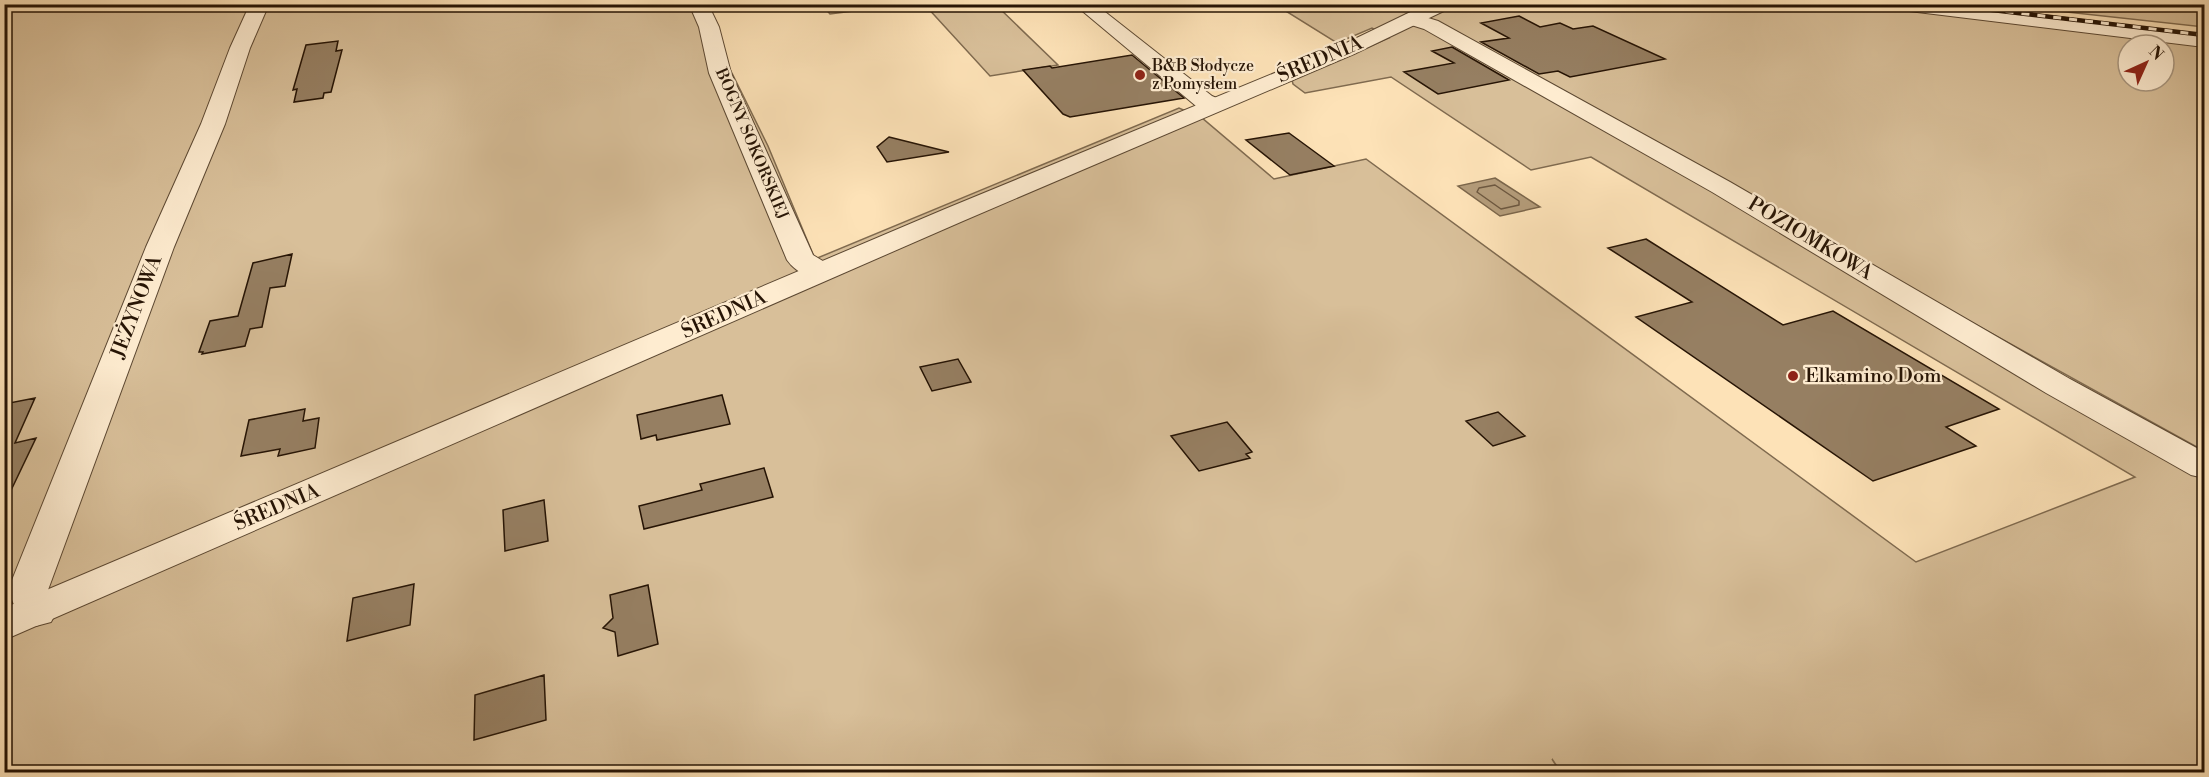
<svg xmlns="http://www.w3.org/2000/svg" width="2209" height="777" viewBox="0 0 2209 777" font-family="'Libre Bodoni',serif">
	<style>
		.green { fill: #d8bf99; stroke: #7f6a4f; stroke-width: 1.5; fill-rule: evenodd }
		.water { fill: #b49c7a; stroke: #7b664b; stroke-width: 1.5 }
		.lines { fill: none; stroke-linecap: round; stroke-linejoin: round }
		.shore { stroke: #6d5840; stroke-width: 1.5 }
		.building { fill: #967f62; stroke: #261405; stroke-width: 1.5 }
		.minor-casing { stroke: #5c4832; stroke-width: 2 }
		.tertiary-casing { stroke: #5c4832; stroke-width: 2 }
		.minor { fill: #feecd0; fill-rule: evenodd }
		.tertiary { fill: #feecd0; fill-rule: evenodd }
		.rail-casing { stroke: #261405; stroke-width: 4.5 }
		.rail { stroke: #feecd0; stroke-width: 3; stroke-dasharray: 8; stroke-linecap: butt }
		.poi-dot { fill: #8f2418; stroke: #feecd0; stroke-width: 2 }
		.labels { text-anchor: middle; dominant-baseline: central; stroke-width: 4.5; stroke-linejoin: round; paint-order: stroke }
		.far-poi-label { font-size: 16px; fill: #261405; stroke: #feecd0; text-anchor: start }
		.far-street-label { font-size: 16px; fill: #261405; stroke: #feecd0 }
		.street-label { font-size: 20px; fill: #261405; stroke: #feecd0 }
		.poi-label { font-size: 20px; fill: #261405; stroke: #feecd0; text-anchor: start }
	</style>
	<rect width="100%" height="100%" fill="#fde2b7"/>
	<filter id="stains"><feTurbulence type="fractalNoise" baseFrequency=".00333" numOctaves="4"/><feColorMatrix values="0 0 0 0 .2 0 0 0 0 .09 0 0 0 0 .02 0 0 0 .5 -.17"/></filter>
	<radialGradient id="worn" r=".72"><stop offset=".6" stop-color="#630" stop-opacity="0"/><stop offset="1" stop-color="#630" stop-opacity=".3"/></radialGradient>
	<path class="green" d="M1874,4L2204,44V451L1922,295L2032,378L2204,476V772H1561L1552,759L1560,772H5L4,5H704L726,61L768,146L815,259L1179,108L1202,118L1274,179L1366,159L1916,562L2135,477L1591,157L1531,170L1391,77L1305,93L1293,84L1292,80L1389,38L1372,28L1337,43L1276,5ZM2128,45H2164V81H2128Z
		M822,5H901L830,14Z
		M925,5H996L1058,65L990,76Z
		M2001,5H2204V27Z"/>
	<path class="water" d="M1495,178L1540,207L1500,216L1458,186Z"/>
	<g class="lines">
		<path class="shore" d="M1495,185L1519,201V205L1501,209L1477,192L1479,188Z"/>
	</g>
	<path class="building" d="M1519,16L1540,27L1560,23L1573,29L1593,26L1665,59L1570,77L1558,71L1539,74L1481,42L1509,38L1481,23Z
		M338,41L336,51L342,50L331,92L324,93L323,98L294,102L297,89L293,90L306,45Z
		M1452,47L1509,80L1438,94L1404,72L1454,63L1432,51Z
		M1132,55L1184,98L1070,117L1063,114L1023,70L1050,66L1052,68Z
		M1289,133L1334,166L1290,175L1246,140Z
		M889,137L949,152L887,162L877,147Z
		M1646,239L1783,325L1833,311L1999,409L1946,427L1976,446L1873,481L1636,317L1692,302L1608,248Z
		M292,254L285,286L270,288L262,327L250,329L245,346L202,354L203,352H199L210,321L238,316L253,263Z
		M958,359L971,382L932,391L920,367Z
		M722,395L730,424L657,440L656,435L641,439L637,415Z
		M35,398L15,443L36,438L4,505V404Z
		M305,409L303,421L319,418L315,448L278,456L280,449L241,456L249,420Z
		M1498,412L1525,436L1493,446L1466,421Z
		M1227,422L1252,452L1246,454L1250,458L1199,471L1171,436Z
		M764,468L773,497L644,529L639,506L702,490L700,484Z
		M544,500L548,541L505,551L503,510Z
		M414,584L410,625L347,641L353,598Z
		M648,585L658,644L618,656L615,632L603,628L613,618L610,595Z
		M544,675L546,720L474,740L475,695Z"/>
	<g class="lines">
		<g class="minor-casing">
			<path id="minor" d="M250,4H269L250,48L225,124L174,247L48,590L57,611L51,622L36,626L21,622L8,590L146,247L201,124L230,48Z
				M689,4H708L719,27L731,73L813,255L831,266L835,272L831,278C815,282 797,274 787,260L709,73L699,27Z
				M1074,4H1095L1212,96L1221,100L1224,105L1221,110L1213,112L1196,106Z
				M1892,4H1952L2204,35V47L1901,10L1894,8Z
				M1412,13L1438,21L1730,182L2070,379L2204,452V478L2191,475L2046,393L1712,192L1424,29L1405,23L1402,19L1405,15Z"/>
		</g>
		<g class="tertiary-casing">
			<path id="tertiary" d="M1427,4H1452L1450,8L1354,54L963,221L4,640V608L945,209L1340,46Z"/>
		</g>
		<use href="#minor" class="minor"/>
		<use href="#tertiary" class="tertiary"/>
		<g class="rail-casing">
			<path id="rail" d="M1942,4L2204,35"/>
		</g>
		<use href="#rail" class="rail"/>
	</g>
	<g class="poi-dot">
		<circle cx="1140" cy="75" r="6"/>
		<circle cx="1793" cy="376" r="6"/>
	</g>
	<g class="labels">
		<g class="far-poi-label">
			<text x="1152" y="66">B&amp;B Słodycze<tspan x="1152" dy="18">z Pomysłem</tspan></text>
		</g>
		<g class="far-street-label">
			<text transform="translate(752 144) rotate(67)">BOGNY SOKORSKIEJ</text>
		</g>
		<g class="street-label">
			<text transform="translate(1320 60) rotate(-23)">ŚREDNIA</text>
			<text transform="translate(1810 239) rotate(31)">POZIOMKOWA</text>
			<text transform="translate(137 307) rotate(-69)">JEŻYNOWA</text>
			<text transform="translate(724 315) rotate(-24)">ŚREDNIA</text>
			<text transform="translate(277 508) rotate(-23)">ŚREDNIA</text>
		</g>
		<g class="poi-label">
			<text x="1805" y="376">Elkamino Dom</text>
		</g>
	</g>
	<rect width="2209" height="777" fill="none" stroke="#fde2b7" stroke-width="24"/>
	<rect x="6" y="6" width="2197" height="765" fill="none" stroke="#261405" stroke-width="3"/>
	<rect x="12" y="12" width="2185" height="753" fill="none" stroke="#261405" stroke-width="1.5"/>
	<g transform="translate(2146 63) rotate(45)"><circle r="28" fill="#feecd0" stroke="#a8967f" stroke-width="1.5"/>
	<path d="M0-4.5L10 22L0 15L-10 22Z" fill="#8f2418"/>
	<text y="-9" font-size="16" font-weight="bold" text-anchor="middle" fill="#261405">N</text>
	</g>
	<rect width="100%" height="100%" filter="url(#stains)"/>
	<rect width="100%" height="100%" fill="url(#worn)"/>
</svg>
